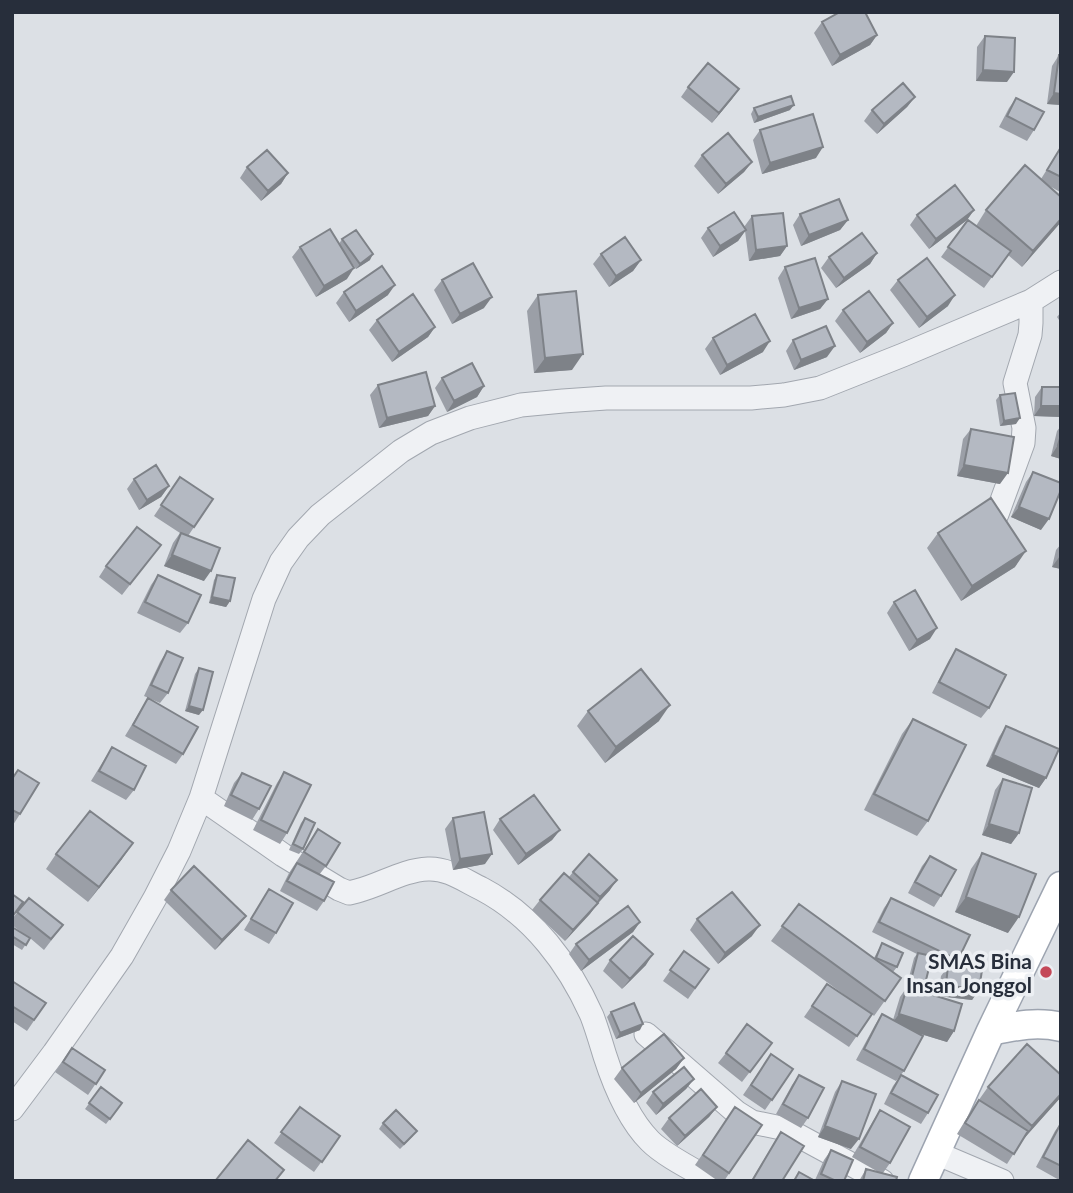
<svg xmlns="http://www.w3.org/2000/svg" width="1073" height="1193" viewBox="0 0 1073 1193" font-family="Lato,sans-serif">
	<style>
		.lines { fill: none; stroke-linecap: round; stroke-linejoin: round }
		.minor-casing { stroke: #a2a7af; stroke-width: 25 }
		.major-casing { stroke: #9da4b0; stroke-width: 31 }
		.minor { stroke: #eff1f4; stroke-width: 23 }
		.major { stroke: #fff; stroke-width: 28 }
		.wall { fill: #9b9fa7 }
		.shaded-wall { fill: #7e8288 }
		.building { fill: #b4b9c2; stroke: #7e8288; stroke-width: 2 }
		.poi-dot { fill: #c44858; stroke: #eceff3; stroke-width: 2.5 }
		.labels { text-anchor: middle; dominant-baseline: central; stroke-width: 7; stroke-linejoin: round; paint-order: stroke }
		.poi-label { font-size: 21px; font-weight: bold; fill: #272e3b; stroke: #eceff3; text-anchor: end }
	</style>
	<rect width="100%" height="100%" fill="#dce0e5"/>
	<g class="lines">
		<g class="minor-casing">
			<path id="minor" d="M997,514L1023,443L1024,428L1015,383L1030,335L1031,323V301
				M201,798L283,855L339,889L349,893L357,891C381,885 403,870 428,869C448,868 465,881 482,889C533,916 569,964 592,1016C597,1029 601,1043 605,1056C614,1084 629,1120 650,1141C665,1156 694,1170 713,1181
				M646,1034L736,1112L752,1122L786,1129L882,1181
				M12,1109L54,1053L122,956L155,898L179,851L201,798L264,599L281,562L298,538L320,515L401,451L431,433L470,418L521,405L563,401L606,398H751L784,395L820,388L903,355L1031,301L1061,282
				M936,1153L1002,1181"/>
		</g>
		<g class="major-casing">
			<path id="major" d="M991,1031C1015,1026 1037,1021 1061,1027
				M923,1181L991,1031L1061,886"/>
		</g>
		<use href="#minor" class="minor"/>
		<use href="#major" class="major"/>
	</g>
	<path class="wall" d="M822,22L877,35L870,45L832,66L814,33Z
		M985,36L1007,82L976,81L977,47Z
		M1059,55L1061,105L1047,104L1052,66Z
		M688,87L739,89L712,123L681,97Z
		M915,97L907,107L877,134L864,121L872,110Z
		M1016,98L1034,130L1027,141L999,127L1009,108Z
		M754,108L790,110L754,123L751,114Z
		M760,130L816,158L762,174L753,140Z
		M1061,147V190L1060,192L1046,184L1061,197V222L1022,267L1008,255L984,288L941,257L968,220L976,226L986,210L1041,179Z
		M702,155L752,162L744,172L718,194L694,166Z
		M247,167L288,173L281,184L261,201L240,178Z
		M974,210L967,220L929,249L910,225L917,215Z
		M800,214L848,220L840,230L801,246L793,225Z
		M752,216L787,246L780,256L749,261L745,231L738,241L713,257L701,238L708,228L745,229L744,227Z
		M342,239L370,260L356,269L346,255L347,279L316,297L292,257L300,247L339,244Z
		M877,253L870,264L836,288L821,268L829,257Z
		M601,254L641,260L633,271L609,287L593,264Z
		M785,267L828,299L820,309L791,319L778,278Z
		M442,280L484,308L452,324L434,290Z
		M898,280L948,306L919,328L890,290Z
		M344,292L388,295L349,322L336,303Z
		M538,295L572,370L534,373L527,311Z
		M843,310L893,323L886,333L860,353L835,321Z
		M1061,312V323L1057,317Z
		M377,320L435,327L428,337L392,362L369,330Z
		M713,338L763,352L720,375L705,349Z
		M793,340L827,357L794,370L786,351Z
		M442,378L484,386L477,397L447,412L435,388Z
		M378,385L435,406L428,416L379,428L370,395Z
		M1042,387H1061V417L1034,416L1035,397Z
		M1000,395L1016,424L1000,426L996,400Z
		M1061,426V459L1051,456L1057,431Z
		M971,429L1000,484L957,476L963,439Z
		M1033,472L1041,530L1011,517L1026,482Z
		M180,477L213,499L188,536L204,581L164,566L173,543L180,533L154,516Z
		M134,479L169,486L161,497L139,510L127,489Z
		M938,533L1015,567L961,601L927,548Z
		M1061,544V569L1052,567L1056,550Z
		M153,555L122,595L99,577L106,566Z
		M158,575L188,623L180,633L137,613L151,585Z
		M217,575L230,601L226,607L209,603L214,580Z
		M894,602L930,639L909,651L887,613Z
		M956,649L989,708L981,718L932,693L949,660Z
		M167,651L168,693L160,703L144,696L160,662Z
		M199,668V715L185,711L195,674Z
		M148,698L183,754L176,764L125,736Z
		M588,711L659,721L605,763L577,726Z
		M913,719L928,821L917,836L864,810L902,734Z
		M1006,726L1046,778L1039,788L986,766L999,737Z
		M112,747L134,790L126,800L91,781Z
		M18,770L20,814L13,825L12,778Z
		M284,772L287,833L280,844L253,830L277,783Z
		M242,773L259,809L252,820L224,806L234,783Z
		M1003,779L1019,833L1011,844L982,835L995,790Z
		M305,818L303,849L299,854L289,850L301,823Z
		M453,818L485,864L453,870L445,829Z
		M500,819L560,830L552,840L518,865L493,830Z
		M318,829L326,866L319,875L324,901L317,911L280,891L289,873Z
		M982,853L1008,933L955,912L971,869Z
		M56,854L122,859L88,902L46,869Z
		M930,856L941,896L934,907L908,893L922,866Z
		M573,872L610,890L565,941L532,910L540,900L569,877Z
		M269,889L276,933L269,944L244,930Z
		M171,890L246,916L238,926L215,950L164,900Z
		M29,898L63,925L44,950L30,938L22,950L12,944V927L25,935L12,925V919Z
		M891,898L958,960L954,966L979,990L972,1000L938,996L941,976L947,968L931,961L925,984L921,989L907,985L914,958L917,954L872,932L884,908Z
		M799,904L874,958L882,943L897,967L893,972L901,978L874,1016L872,1014L849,1047L804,1017L827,984L854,1002L771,941Z
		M697,919L752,936L718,964L690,930Z
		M640,922L633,932L581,971L569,954L576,944Z
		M684,951L709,969L688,999L663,981Z
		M610,960L646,965L622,989L603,971Z
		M12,981L46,1003L27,1031L12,1021Z
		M907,987L954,1031L947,1042L918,1033L904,1071L896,1081L856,1060L875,1025L882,1014L893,1020L900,997Z
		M611,1012L640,1030L616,1039L607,1017Z
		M772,1043L742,1082L718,1063L726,1053Z
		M72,1048L105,1070L88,1095L55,1072Z
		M771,1054L793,1069L765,1110L743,1095Z
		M684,1058L676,1069L634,1103L614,1079L622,1068Z
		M799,1075L808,1118L801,1128L776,1114L792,1085Z
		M901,1075L928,1113L921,1124L884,1104L893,1086Z
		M694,1079L686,1089L656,1115L646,1103L653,1092Z
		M842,1081L851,1149L818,1137L835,1092Z
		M101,1087L122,1103L106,1124L85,1109Z
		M988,1087L1061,1097L1023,1139L1007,1164L957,1134L971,1111Z
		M300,1107L340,1136L314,1172L274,1143Z
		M717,1107L709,1117L677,1146L661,1129L669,1118Z
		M735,1107L762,1125L724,1181H718L695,1165Z
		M880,1110L890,1163L883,1173L896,1181H859L866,1169L880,1173L852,1157L873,1121Z
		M383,1123L413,1136L400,1149L379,1129Z
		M1061,1123V1181L1036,1167L1055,1131Z
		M781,1132L782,1181H751L774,1143Z
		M831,1150L844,1181H793L799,1172L815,1180L824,1160Z"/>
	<path class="shaded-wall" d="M877,35L870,45L832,66L840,55Z
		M983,70L1014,72L1007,82L976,81Z
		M739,89L732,99L712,123L719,113Z
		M1054,93L1061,94V105L1047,104Z
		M915,97L907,107L877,134L884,124Z
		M794,105L790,110L754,123L758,117Z
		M823,147L816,158L762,174L770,163Z
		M752,162L744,172L718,194L726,184Z
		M288,173L281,184L261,201L268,191Z
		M974,210L967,220L929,249L936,239Z
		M1061,219V222L1022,267L1033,251Z
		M848,220L840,230L801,246L809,235Z
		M746,230L738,241L713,257L720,246Z
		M787,246L780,256L749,261L756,250Z
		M877,253L870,264L836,288L844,278Z
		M373,254L370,260L356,269L360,264Z
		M641,260L633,271L609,287L616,276Z
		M354,268L347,279L316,297L324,286Z
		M395,285L388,295L349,322L356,311Z
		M955,295L948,306L919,328L927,317Z
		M492,297L484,308L452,324L460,314Z
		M828,299L820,309L791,319L799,308Z
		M893,323L886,333L860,353L867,342Z
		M435,327L428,337L392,362L399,352Z
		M770,341L763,352L720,375L727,365Z
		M835,346L827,357L794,370L801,360Z
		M583,354L572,370L534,373L545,358Z
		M484,386L477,397L447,412L454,401Z
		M435,406L428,416L379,428L387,418Z
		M1041,406H1061V417L1034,416Z
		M1020,418L1016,424L1000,426L1004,421Z
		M1058,445L1061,446V459L1051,456Z
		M964,465L1008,473L1000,484L957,476Z
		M169,486L161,497L139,510L147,500Z
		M1019,507L1049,519L1041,530L1011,517Z
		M1026,551L1015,567L961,601L972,586Z
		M172,555L211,571L204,581L164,566Z
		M1060,556L1061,557V569L1052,567Z
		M212,597L230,601L226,607L209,603Z
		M937,628L930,639L909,651L917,640Z
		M670,705L659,721L605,763L616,747Z
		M189,706L203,710L199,715L185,711Z
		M993,755L1046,778L1039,788L986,766Z
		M989,824L1019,833L1011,844L982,835Z
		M560,830L552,840L518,865L526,854Z
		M133,843L122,859L88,902L99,887Z
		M492,854L485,864L453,870L460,859Z
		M617,880L610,890L593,908L600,897Z
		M966,897L1019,917L1008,933L955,912Z
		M598,903L590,914L565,941L573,930Z
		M246,916L238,926L215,950L222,940Z
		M640,922L633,932L581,971L589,960Z
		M760,925L752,936L718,964L725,953Z
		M653,954L646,965L622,989L630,979Z
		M911,980L925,984L921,989L907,985Z
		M946,985L979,990L972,1000L938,996Z
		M899,1014L954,1031L947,1042L891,1025Z
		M643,1024L640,1030L616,1039L620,1033Z
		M684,1058L676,1069L634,1103L641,1093Z
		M694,1079L686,1089L656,1115L663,1104Z
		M1061,1094V1097L1021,1142L1032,1126Z
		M717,1107L709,1117L677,1146L685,1136Z
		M825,1126L859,1139L851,1149L818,1137Z"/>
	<path class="building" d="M840,12H865L877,35L840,55L822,22Z
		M985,36L1015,38L1014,72L983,70Z
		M1059,55H1061V94L1054,93Z
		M708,63L739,89L719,113L688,87Z
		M903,83L915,97L884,124L872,110Z
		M791,96L794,105L758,117L754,108Z
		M1016,98L1044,112L1034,130L1007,116Z
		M813,114L823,147L770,163L760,130Z
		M728,133L752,162L726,184L702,155Z
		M1061,147V177L1047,170Z
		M267,150L288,173L268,191L247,167Z
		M1025,165L1061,197V219L1033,251L986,210Z
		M955,185L974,210L936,239L917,215Z
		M839,199L848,220L809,235L800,214Z
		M734,212L746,230L720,246L708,228Z
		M783,213L787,246L756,250L752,216Z
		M968,220L1011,251L992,277L948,247Z
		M330,229L354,268L324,286L300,247Z
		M356,230L373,254L360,264L342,239Z
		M862,233L877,253L844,278L829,257Z
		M625,237L641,260L616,276L601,254Z
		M815,258L828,299L799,308L785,267Z
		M927,258L955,295L927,317L898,280Z
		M473,263L492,297L460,314L442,280Z
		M382,266L395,285L356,311L344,292Z
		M576,291L583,354L545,358L538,295Z
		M869,291L893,323L867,342L843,310Z
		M413,294L435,327L399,352L377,320Z
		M755,314L770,341L727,365L713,338Z
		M826,326L835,346L801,360L793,340Z
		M472,363L484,386L454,401L442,378Z
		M426,372L435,406L387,418L378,385Z
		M1042,387H1061V406H1041Z
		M1015,393L1020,418L1004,421L1000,395Z
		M971,429L1014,437L1008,473L964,465Z
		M1061,435V446L1058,445Z
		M156,465L169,486L147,500L134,479Z
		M1033,472L1061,483V490L1049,519L1019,507Z
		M180,477L213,499L194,527L161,505Z
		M991,498L1026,551L972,586L938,533Z
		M137,527L161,545L130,584L106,566Z
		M181,533L220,548L211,571L172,555Z
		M158,575L201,595L188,623L145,602Z
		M217,575L235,578L230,601L212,597Z
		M915,590L937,628L917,640L894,602Z
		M956,649L1006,675L989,708L939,682Z
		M167,651L183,658L168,693L151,685Z
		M199,668L213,672L203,710L189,706Z
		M641,669L670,705L616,747L588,711Z
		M148,698L198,727L183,754L133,725Z
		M913,719L966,745L928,821L874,794Z
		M1006,726L1059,749L1046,778L993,755Z
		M112,747L146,766L134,790L99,771Z
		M18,770L39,783L20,814L12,810V779Z
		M284,772L311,785L287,833L261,820Z
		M242,773L271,786L259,809L231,795Z
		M1003,779L1032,788L1019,833L989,824Z
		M534,795L560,830L526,854L500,819Z
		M90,811L133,843L99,887L56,854Z
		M484,812L492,854L460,859L453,818Z
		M305,818L315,823L303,849L293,844Z
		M318,829L340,843L326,866L304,852Z
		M982,853L1036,874L1019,917L966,897Z
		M589,854L617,880L600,897L573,872Z
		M930,856L956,870L941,896L915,882Z
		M297,863L334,882L324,901L287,881Z
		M194,866L246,916L222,940L171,890Z
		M564,873L598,903L573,930L540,900Z
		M269,889L293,903L276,933L251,919Z
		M732,892L760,925L725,953L697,919Z
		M12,894L23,902L12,917Z
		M29,898L63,925L51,939L17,912Z
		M891,898L970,935L958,960L879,922Z
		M799,904L901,978L885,1001L782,926Z
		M628,906L640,922L589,960L576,944Z
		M12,927L30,938L26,945L12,936Z
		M633,936L653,954L630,979L610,960Z
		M882,943L903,953L897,967L876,958Z
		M684,951L709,969L695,988L670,970Z
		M918,953L932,956L925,984L911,980Z
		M948,966L982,970L979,990L946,985Z
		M12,981L46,1003L34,1020L12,1006Z
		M827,984L872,1014L857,1036L812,1006Z
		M907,987L962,1004L954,1031L899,1014Z
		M634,1003L643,1024L620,1033L611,1012Z
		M882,1014L923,1036L904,1071L864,1049Z
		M747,1024L772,1043L750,1072L726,1053Z
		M664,1034L684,1058L641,1093L622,1068Z
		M1027,1044L1061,1075V1094L1032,1126L988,1087Z
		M72,1048L105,1070L96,1084L63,1062Z
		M771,1054L793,1069L772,1100L751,1085Z
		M684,1067L694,1079L663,1104L653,1092Z
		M799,1075L824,1088L808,1118L783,1104Z
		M901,1075L938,1095L928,1113L891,1093Z
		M842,1081L876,1094L859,1139L825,1126Z
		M101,1087L122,1103L110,1119L89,1103Z
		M701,1089L717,1107L685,1136L669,1118Z
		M979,1100L1028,1131L1014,1154L965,1123Z
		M300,1107L340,1136L322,1162L281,1132Z
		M735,1107L762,1125L729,1173L703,1155Z
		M396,1110L417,1131L404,1144L383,1123Z
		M880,1110L910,1127L890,1163L860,1147Z
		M1061,1123V1166L1043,1157Z
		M781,1132L804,1146L782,1181H752Z
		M248,1140L284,1170L275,1181H217L216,1180Z
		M831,1150L853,1160L844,1181H836L821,1174Z
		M866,1169L897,1177L896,1181H863Z
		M799,1172L815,1181H794Z"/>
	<circle class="poi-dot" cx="1046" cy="972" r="7"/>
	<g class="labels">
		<g class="poi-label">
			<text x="1032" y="960">SMAS Bina<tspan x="1032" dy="24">Insan Jonggol</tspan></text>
		</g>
	</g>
	<rect width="1073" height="1193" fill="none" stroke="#272e3b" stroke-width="28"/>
</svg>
